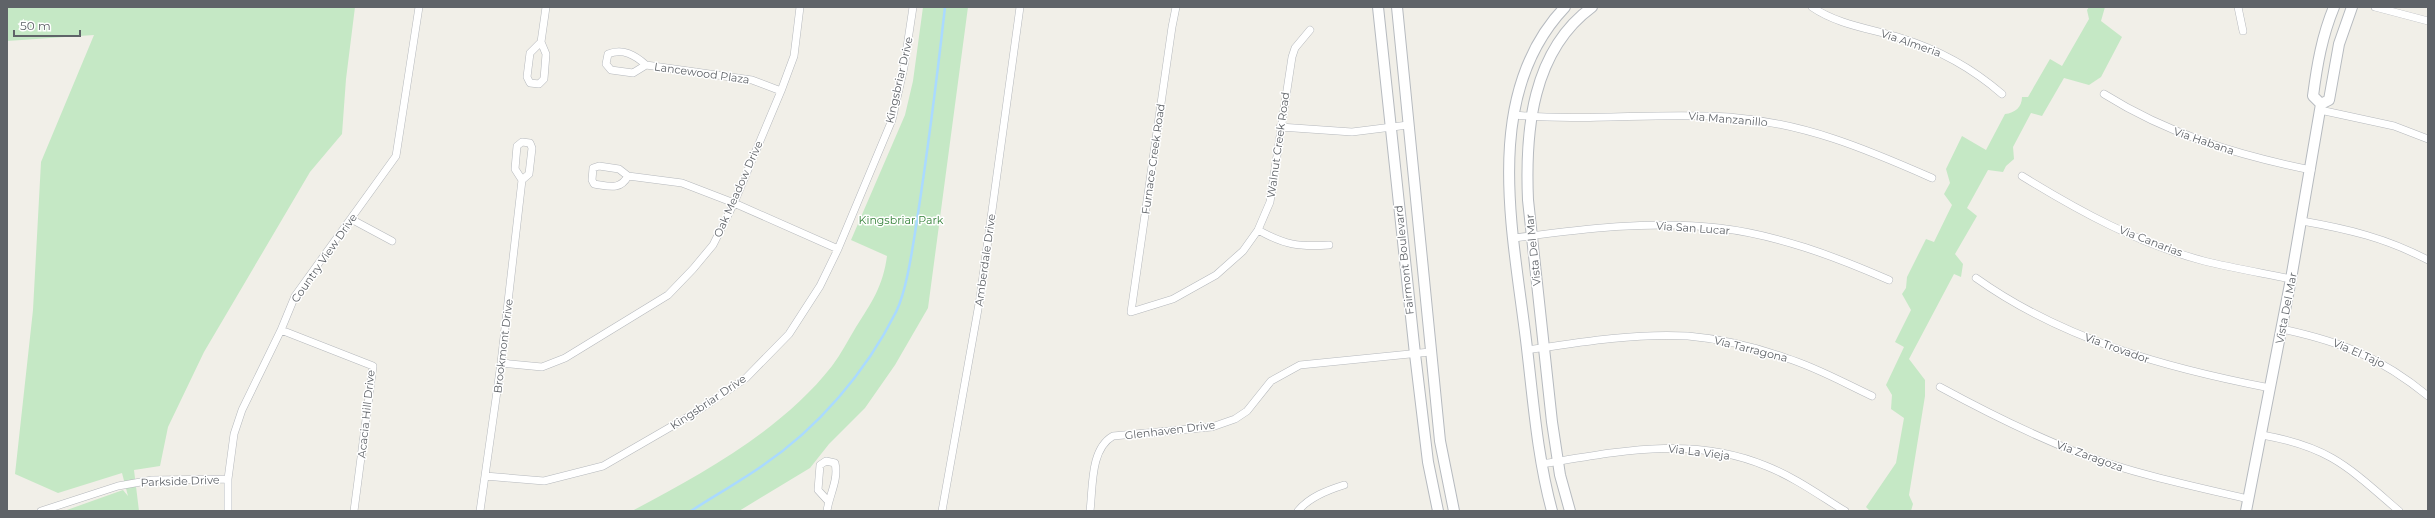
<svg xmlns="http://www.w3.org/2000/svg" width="2435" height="518" viewBox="0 0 2435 518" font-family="Montserrat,sans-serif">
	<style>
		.green { fill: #c5e8c5 }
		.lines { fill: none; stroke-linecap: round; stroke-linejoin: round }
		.stream { stroke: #aadaff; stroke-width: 2.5 }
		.street-casing { stroke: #b5b8bc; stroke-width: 8 }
		.secondary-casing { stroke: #b6babf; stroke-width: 12 }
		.street { stroke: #fff; stroke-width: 7 }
		.secondary { stroke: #fff; stroke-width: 10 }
		.labels { text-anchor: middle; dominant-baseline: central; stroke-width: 3; stroke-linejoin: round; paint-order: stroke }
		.street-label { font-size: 11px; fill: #5f6368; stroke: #fff }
		.park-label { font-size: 11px; fill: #348238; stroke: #fff }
	</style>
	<rect width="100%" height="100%" fill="#f1efe8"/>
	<path class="green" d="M7,7H355L346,79L342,134L310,172L204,352L168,427L160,466L134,470L139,511H64L123,490L128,496L122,473L58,493L15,474L33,310L41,162L94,35L7,41Z
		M923,7H968L928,308L895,365L865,408L829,444L810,468L739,511H632C703,473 781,431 832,366C841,354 848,340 856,327C872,302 883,286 887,256L851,240L905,115L913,81Z
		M2089,7H2105L2101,21L2122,37L2101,77L2089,85L2064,78L2042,116L2031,113L2013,147L2014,159L2006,166L2003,172L1988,170L1967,208L1977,216L1955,254L1963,264L1961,277L1954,274L1909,359L1925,380V396L1909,495L1913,504L1911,511H1870L1866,507L1896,463L1904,418L1891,409L1892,395L1886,385L1904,347L1895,342L1911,310L1902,294L1906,288L1907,277L1926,239L1934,242L1952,205L1944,194L1950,183L1946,169L1962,136L1986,150L2005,114C2015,113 2022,107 2022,97H2028L2050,59L2062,66L2089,19L2087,10Z"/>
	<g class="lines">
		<path class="stream" d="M691,511C714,496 739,482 762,466C818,428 866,372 896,312C907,290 913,245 917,220C928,149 937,78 945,7"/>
		<g class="street-casing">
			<path id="street" d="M1176,7L1172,27L1131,312L1173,299L1216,275L1243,251L1258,230L1270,202L1292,57L1295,48L1310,30
				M1812,7C1838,25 1872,29 1901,38C1940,50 1972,68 2002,94
				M2238,7L2243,31
				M2375,7L2428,21
				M541,42L530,53L527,77L530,83L539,84L544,79L546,54L541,42L546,7
				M646,65L633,73L611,70L606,64L608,54C623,48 635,55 646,65L752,80L781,91
				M2104,94C2168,134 2237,155 2311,170
				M2320,110L2394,126L2428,139
				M1514,115C1586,122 1657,112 1729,117C1804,123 1864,148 1932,178
				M1280,127L1352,132L1408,125
				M628,176C620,191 608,186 594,184L592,180L593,168L599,166L619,169L628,176L682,183L734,203L838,249
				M2022,176C2079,211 2139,244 2204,261C2233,268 2262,273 2291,279
				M351,219L392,241
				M2302,221C2348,229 2386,238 2428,260
				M1258,230C1285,245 1298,247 1329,245
				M1514,238C1581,229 1651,220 1719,228C1778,235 1834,256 1889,280
				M1976,278C2063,340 2167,368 2270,388
				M2282,329C2342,342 2380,357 2428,396
				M281,330L373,366L354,511
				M1527,350C1580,342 1635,333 1688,336C1722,339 1755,347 1786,358C1816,367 1844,383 1872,396
				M501,363L542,367L565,358L668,295L693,269L713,245L734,203L781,91L794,56L800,7
				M1940,387C1986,412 2032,435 2081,454C2135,474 2192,486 2248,499
				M2262,435C2330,447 2348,467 2399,511
				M1542,464C1616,452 1693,435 1766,466C1794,477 1819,495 1845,511
				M485,476L544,481L603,466L693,414L746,378L789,334L820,286L838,249L892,120L904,67L913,7
				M41,511L118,486L152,480L228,479
				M228,511V479L234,434L242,410L281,330L295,296L396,156L419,7
				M480,511L501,363L522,180L515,169L517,146L522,142L530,143L532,148L529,174L522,180
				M827,511C829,495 839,480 835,463L826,461L820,465L818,490L828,501
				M942,511L980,298L1020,7
				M1090,511C1093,487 1090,449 1113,436L1212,427L1235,419L1247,411L1271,381L1300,365L1430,352
				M1298,511C1309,497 1328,490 1344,485"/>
		</g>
		<g class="secondary-casing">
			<path id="secondary" d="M1378,7L1415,354L1428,462L1438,511
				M1397,7L1440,441L1454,511
				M2321,104L2329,100L2339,44L2352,7
				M2321,104L2313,96C2317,65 2322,36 2334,7
				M1552,511C1537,456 1533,397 1526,340C1513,232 1481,95 1565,7
				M1570,511L1560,475L1552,422L1528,200C1525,130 1532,51 1592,7
				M2246,511L2291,279L2321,104"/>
		</g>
		<use href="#street" class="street"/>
		<use href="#secondary" class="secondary"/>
	</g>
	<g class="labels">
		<g class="street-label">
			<text transform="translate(1911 43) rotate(19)">Via Almeria</text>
			<text transform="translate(702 73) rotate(8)">Lancewood Plaza</text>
			<text transform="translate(899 80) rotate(-77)">Kingsbriar Drive</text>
			<text transform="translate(1728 119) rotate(5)">Via Manzanillo</text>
			<text transform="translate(2204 141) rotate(19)">Via Habana</text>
			<text transform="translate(1278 145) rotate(-82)">Walnut Creek Road</text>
			<text transform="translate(1153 159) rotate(-82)">Furnace Creek Road</text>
			<text transform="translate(738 189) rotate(-66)">Oak Meadow Drive</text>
			<text transform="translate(1693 228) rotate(4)">Via San Lucar</text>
			<text transform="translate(2151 241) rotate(21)">Via Canarias</text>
			<text transform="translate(1533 250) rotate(-96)">Vista Del Mar</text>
			<text transform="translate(324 258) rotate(-55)">Country View Drive</text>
			<text transform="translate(985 260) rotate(-82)">Amberdale Drive</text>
			<text transform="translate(1404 260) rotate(-96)">Fairmont Boulevard</text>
			<text transform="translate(2286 308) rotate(-79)">Vista Del Mar</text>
			<text transform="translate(503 346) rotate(-83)">Brookmont Drive</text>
			<text transform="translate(2117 348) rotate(20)">Via Trovador</text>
			<text transform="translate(1751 349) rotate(14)">Via Tarragona</text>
			<text transform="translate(2359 353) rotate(24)">Via El Tajo</text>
			<text transform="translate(708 402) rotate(-34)">Kingsbriar Drive</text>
			<text transform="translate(366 414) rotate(-84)">Acacia Hill Drive</text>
			<text transform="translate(1170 430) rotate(-7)">Glenhaven Drive</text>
			<text transform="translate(1699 452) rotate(7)">Via La Vieja</text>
			<text transform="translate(2090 456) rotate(20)">Via Zaragoza</text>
			<text transform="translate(180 481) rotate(-2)">Parkside Drive</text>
		</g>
		<g class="park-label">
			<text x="901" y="220">Kingsbriar Park</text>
		</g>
	</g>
	<rect width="2435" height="518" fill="none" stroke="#5f6368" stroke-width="16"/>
	<path d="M14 30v6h66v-6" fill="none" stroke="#5f6368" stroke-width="2"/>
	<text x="20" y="30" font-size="12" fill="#5f6368" stroke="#ffffff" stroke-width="3" paint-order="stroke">50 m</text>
</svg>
